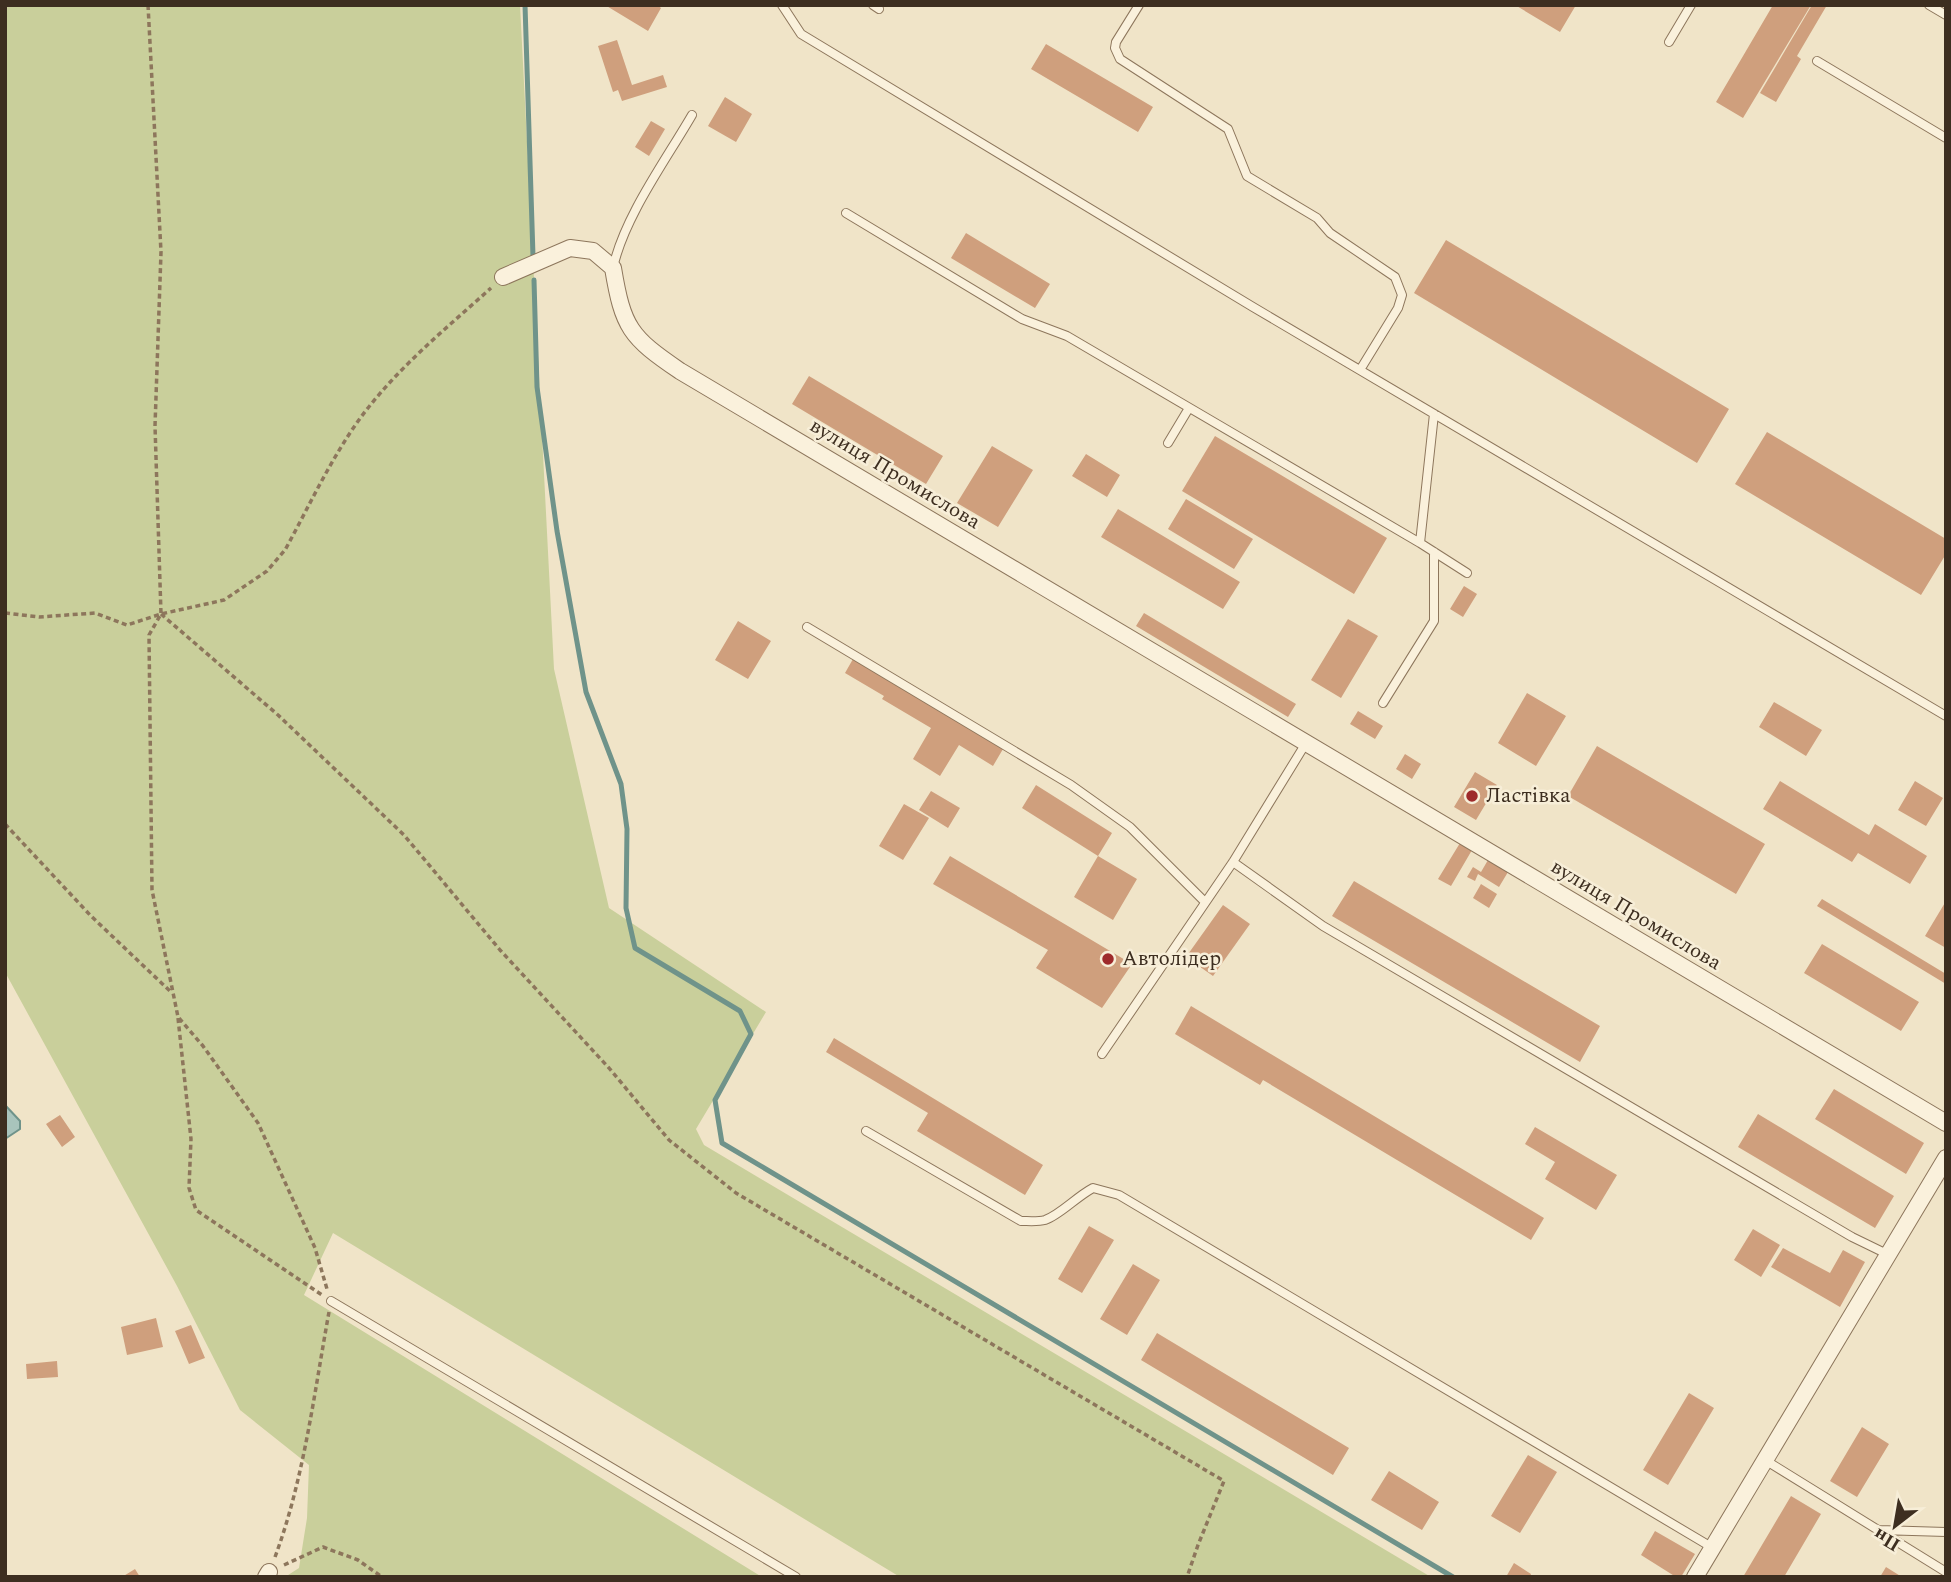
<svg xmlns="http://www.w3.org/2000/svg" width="1951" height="1582" viewBox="0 0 1951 1582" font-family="Spectral,serif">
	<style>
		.green { fill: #c9cf9b }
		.water { fill: #a9c4bc; stroke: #6f938a; stroke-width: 2 }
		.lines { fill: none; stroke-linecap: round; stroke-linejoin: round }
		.stream { stroke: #6f938a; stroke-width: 5 }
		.building { fill: #cf9f7d }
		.lane-casing { stroke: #8d765c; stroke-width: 10 }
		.street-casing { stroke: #8d765c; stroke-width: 18 }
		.path { stroke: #8d765c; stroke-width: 3.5; stroke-dasharray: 5 3.5; stroke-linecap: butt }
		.lane { stroke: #faf1dc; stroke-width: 8 }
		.street { stroke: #faf1dc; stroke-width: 16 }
		.poi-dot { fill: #9e2a2b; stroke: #f7eed8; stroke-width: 2.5 }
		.labels { text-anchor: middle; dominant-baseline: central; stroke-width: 5; stroke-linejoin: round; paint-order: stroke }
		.street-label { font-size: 21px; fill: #3d2e20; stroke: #f7eed8 }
		.poi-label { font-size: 21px; fill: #3d2e20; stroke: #f7eed8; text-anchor: start }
	</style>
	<rect width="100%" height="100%" fill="#f0e4c8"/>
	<path class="green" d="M5,5H520L554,669L609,908L766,1012L696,1129L704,1145L1431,1577H900L333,1233L304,1295L762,1577H285L299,1568L307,1518L309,1465L240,1410L177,1286L5,972Z"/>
	<path class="water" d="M5,1105L20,1121V1129L5,1139Z"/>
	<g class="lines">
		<path class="stream" d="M525,5L533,256
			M534,280L537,387L557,531L586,692L621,784L627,829L626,908L635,948L740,1011L751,1034L715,1100L722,1143L1453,1577"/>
	</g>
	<path class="building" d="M605,5H657L661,8L648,31Z
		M1515,5H1576L1560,32Z
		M1773,5H1811L1743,118L1716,102Z
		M1812,5H1827L1797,56L1801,59L1776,102L1760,93Z
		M617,40L632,85L663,75L667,87L622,101L618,90L613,92L598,46Z
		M1046,44L1153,107L1138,132L1031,69Z
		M725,97L752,114L736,142L708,126Z
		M651,121L665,129L649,156L635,147Z
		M966,233L1050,284L1035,308L951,258Z
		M1446,240L1729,409L1697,463L1414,293Z
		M809,376L943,456L926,484L792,404Z
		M1767,432L1946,539V554L1921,595L1735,484Z
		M1215,436L1387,538L1354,594L1182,491Z
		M992,446L1033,470L998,527L957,503Z
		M1086,454L1120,475L1107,497L1072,476Z
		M1186,499L1253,539L1234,569L1168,529Z
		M1118,509L1240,582L1223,609L1101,537Z
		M1464,586L1477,594L1463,617L1450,609Z
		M1144,613L1296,704L1288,717L1136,626Z
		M1348,619L1378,636L1341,698L1311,680Z
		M738,621L771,641L748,679L715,660Z
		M853,659L1003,749L993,766L959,745L940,776L913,759L931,728L882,699L884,696L845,673Z
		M1527,693L1566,716L1536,766L1498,743Z
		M1774,702L1822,730L1806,756L1759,727Z
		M1358,711L1383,726L1375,739L1350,724Z
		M1597,746L1765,844L1736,894L1568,796Z
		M1405,754L1421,764L1412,779L1396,769Z
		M1475,772L1497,785L1476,820L1454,807Z
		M1780,781L1869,835L1875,824L1927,856L1910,884L1858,853L1852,862L1763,809Z
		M1915,781L1943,798L1926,826L1898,810Z
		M1036,785L1112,833L1098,856L1022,808Z
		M931,791L960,808L948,828L919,810Z
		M904,804L929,818L903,860L879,846Z
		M1460,843L1472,850L1451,886L1438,879Z
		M950,856L1132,964L1102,1008L1036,968L1048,950L933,884Z
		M1098,856L1137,879L1113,920L1074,897Z
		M1488,860L1508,872L1499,887L1478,874L1475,881L1467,877L1473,867L1481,872Z
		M1354,881L1600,1026L1580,1062L1332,916Z
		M1481,884L1497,894L1489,908L1473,898Z
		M1822,899L1946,974V984L1817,906Z
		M1946,901V948L1925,936Z
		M1223,905L1250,924L1213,976L1186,957Z
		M1822,944L1919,1002L1901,1031L1804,973Z
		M1191,1006L1544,1218L1531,1240L1263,1080L1260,1085L1175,1034Z
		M834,1038L1043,1165L1025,1195L917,1131L928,1113L826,1052Z
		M1834,1089L1924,1143L1906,1174L1815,1119Z
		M1758,1114L1894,1196L1875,1228L1738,1147Z
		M60,1115L75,1137L62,1147L46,1124Z
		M1535,1127L1617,1175L1596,1210L1545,1179L1555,1162L1525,1144Z
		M1089,1226L1114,1240L1082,1293L1058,1279Z
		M1753,1229L1780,1245L1761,1277L1734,1260Z
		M1783,1248L1830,1273L1843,1250L1865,1262L1840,1307L1771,1267Z
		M1133,1264L1160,1280L1127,1335L1100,1319Z
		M156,1318L163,1347L127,1355L121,1327Z
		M191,1325L205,1358L189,1364L175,1331Z
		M1157,1333L1349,1448L1333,1475L1141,1360Z
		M57,1361L58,1377L27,1379L26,1364Z
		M1689,1393L1714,1408L1668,1485L1643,1470Z
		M1862,1427L1889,1444L1857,1497L1830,1481Z
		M1528,1455L1557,1472L1520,1533L1491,1516Z
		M1389,1471L1439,1502L1422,1530L1371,1500Z
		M1791,1496L1821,1514L1784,1577H1743Z
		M1655,1531L1695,1554L1681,1577H1676L1641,1555Z
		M1514,1563L1531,1574L1530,1577H1506Z
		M1886,1567L1902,1577H1880Z
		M135,1569L140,1577H122Z"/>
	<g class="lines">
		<g class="lane-casing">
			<path id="lane" d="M782,5L801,34L1253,307L1946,716
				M873,5L879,9
				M1139,5L1116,42L1115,48L1120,59L1228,129L1247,176L1317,218L1330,233L1395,277L1402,295L1398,308L1360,370
				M1929,5L1946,15
				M1669,42L1691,5
				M1817,61L1946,138
				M846,213L1022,319L1067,336L1420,543L1434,414
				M613,268C624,217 666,160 692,115
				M1168,443L1189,408
				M1420,543L1467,573
				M807,627L1071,785L1130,827L1205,902
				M1383,703L1434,621V552
				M1233,862L1323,926L1852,1237L1887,1254
				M1102,1054L1233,862L1306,743
				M866,1131L1021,1221C1028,1221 1038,1222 1045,1220C1060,1215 1076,1197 1093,1188L1119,1195L1713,1548
				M331,1301L796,1577
				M1765,1460L1946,1572
				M1879,1530L1946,1532"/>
		</g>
		<g class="street-casing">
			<path id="street" d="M503,277L570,248L593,251L613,268C623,328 630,337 680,371L1946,1123
				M266,1577L269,1572
				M1695,1577L1946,1158"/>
		</g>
		<path class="path" d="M148,5L161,252L155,426L161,614L149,635L152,890L178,1017L203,1046L258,1123L315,1248L327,1289
			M5,613L39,617L95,613L127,625L161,614L224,600L267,571L285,550C311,503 337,445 372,403C407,360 450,325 491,288
			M161,614L278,715L404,835L500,950L609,1068L669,1140L736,1193L1224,1481L1198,1545L1187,1577
			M5,824L91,916L172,993
			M178,1018L191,1139L189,1188L196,1210L322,1295
			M275,1557C304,1479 314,1394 329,1312
			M284,1565L323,1547L358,1560L382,1577"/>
		<use href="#lane" class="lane"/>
		<use href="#street" class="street"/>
	</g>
	<g class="poi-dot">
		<circle cx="1472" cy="796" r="7"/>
		<circle cx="1108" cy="959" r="7"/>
	</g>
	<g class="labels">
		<g class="street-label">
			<text transform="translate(895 474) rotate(31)">вулиця Промислова</text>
			<text transform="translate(1636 915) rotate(31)">вулиця Промислова</text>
		</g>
		<g class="poi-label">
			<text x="1486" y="796">Ластівка</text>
			<text x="1122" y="959">Автолідер</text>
		</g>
	</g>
	<rect width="1951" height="1582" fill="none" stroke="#3d2e20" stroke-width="14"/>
	<g transform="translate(1895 1526) rotate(211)" stroke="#f7eed8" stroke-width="5" paint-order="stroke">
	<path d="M0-5L12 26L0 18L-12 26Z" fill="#3d2e20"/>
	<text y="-10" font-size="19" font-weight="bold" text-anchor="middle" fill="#3d2e20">Пн</text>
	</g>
</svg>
